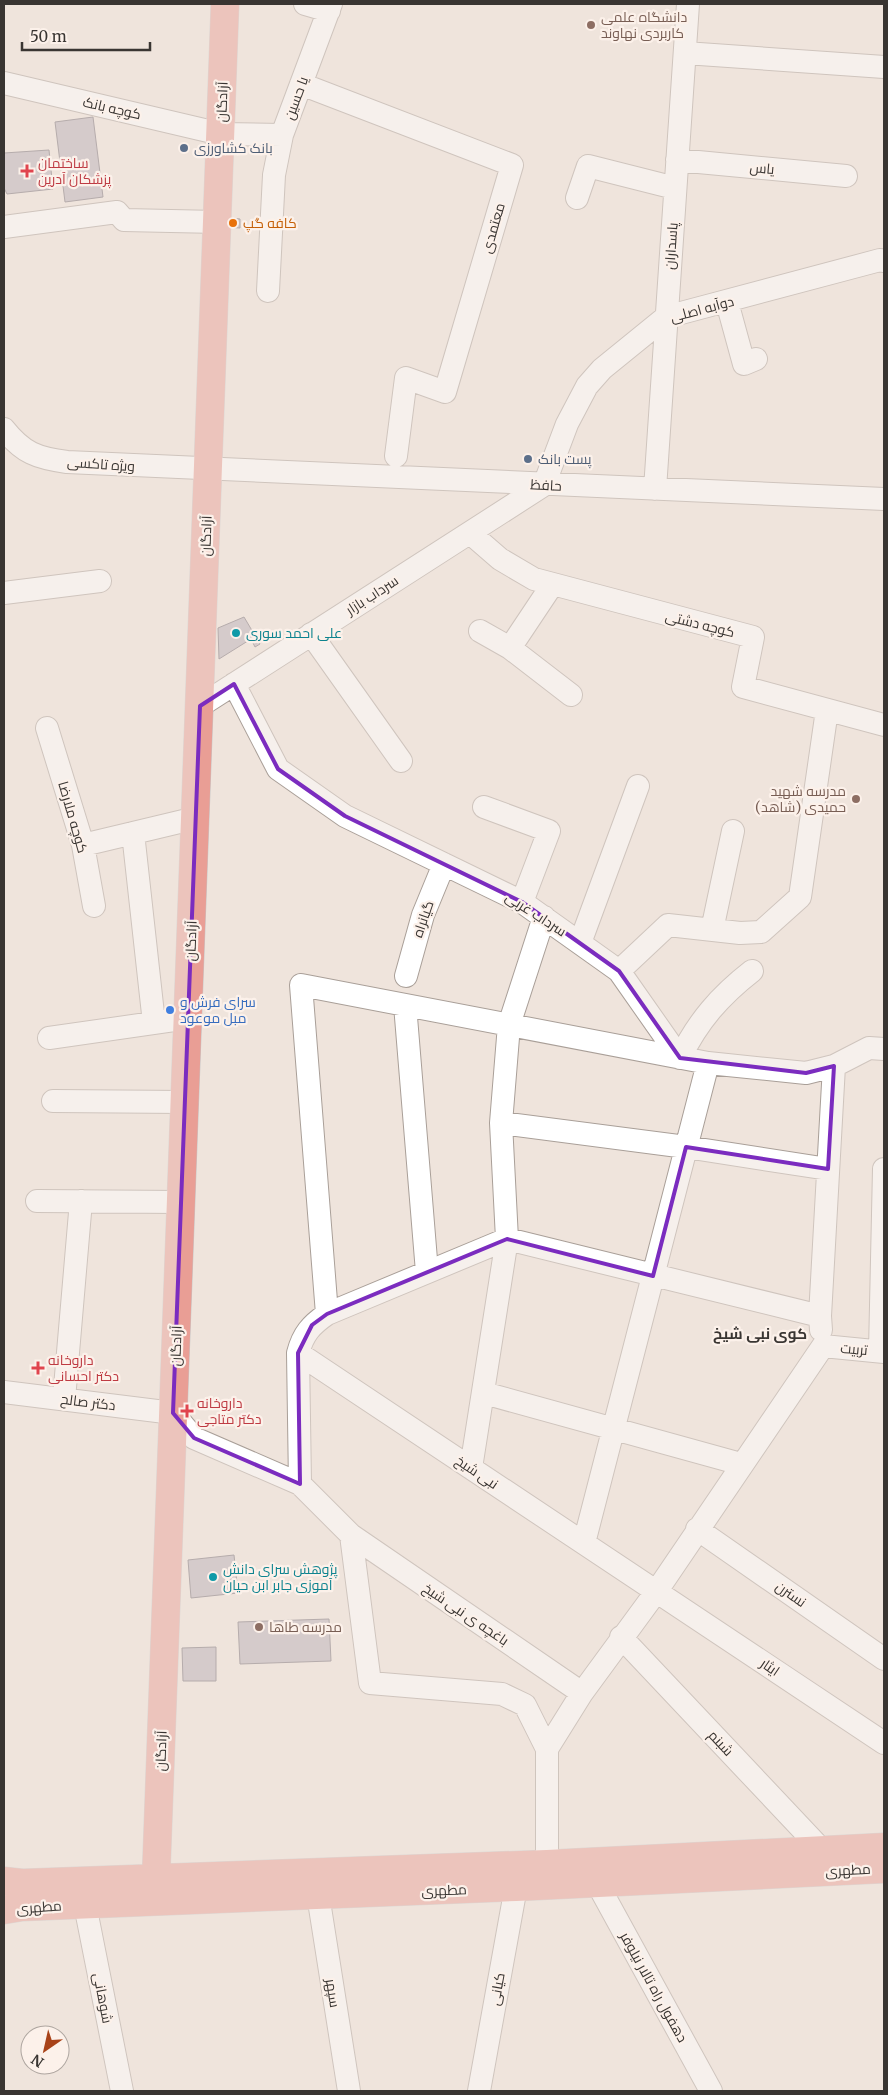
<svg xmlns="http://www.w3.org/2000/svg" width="888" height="2095" viewBox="0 0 888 2095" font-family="Merriweather,Cairo,serif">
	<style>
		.building { fill: #b5adb6; stroke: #716971 }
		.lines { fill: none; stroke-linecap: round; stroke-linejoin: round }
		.minor-casing { stroke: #a99f98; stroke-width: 24 }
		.major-casing { stroke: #c8c6c6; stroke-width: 29 }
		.minor { stroke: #fff; stroke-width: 22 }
		.major { stroke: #e99e95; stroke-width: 28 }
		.marked { fill: none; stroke: #7b2cbf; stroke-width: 4; stroke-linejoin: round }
		.education-dot { fill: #8d6e63; stroke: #fcf1ea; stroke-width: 2 }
		.service-dot { fill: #5c6f8a; stroke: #fcf1ea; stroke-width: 2 }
		.health-dot { fill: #e0444e; stroke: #fcf1ea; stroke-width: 2 }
		.food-dot { fill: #e8710a; stroke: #fcf1ea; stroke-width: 2 }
		.culture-dot { fill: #0f9aa8; stroke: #fcf1ea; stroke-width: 2 }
		.shop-dot { fill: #3f7fe0; stroke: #fcf1ea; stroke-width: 2 }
		.labels { text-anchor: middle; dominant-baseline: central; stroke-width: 4.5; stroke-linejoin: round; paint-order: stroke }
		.education-label { font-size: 14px; fill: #785e54; stroke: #fcf1ea; text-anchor: start }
		.street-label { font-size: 14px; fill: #393532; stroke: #fcf1ea }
		.service-label { font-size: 14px; fill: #4e5e75; stroke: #fcf1ea; text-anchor: start }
		.health-label { font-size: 14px; fill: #be3a42; stroke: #fcf1ea; text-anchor: start }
		.food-label { font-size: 14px; fill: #c56008; stroke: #fcf1ea; text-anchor: start }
		.culture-label { font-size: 14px; fill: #0d838f; stroke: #fcf1ea; text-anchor: start }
		.shop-label { font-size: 14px; fill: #366cbe; stroke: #fcf1ea; text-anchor: start }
		.neighbourhood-label { font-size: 15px; font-weight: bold; fill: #393532; stroke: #fcf1ea }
	</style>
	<rect width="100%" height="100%" fill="#efe4dc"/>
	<path class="building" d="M93,117L103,197L65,202L55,122Z
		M49,150L53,189L7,194L4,188V153Z
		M225,217L240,219V228L225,227Z
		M244,617L260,644L255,647L251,639L219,659L218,628Z
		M234,1555L238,1593L191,1598L188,1560Z
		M329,1619L331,1661L240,1664L238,1622Z
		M216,1647V1681H183L182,1648Z"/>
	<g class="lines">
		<g class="minor-casing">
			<path id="minor" d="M305,4L329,11
				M685,53L884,67
				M4,83L221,134L282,135L331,4
				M301,84L512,165L445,392L406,378L396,456
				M677,160L846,176
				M577,198L588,166L675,188
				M4,227L117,212L124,220L218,222
				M268,291L274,175L282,135
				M727,302L744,364L756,359
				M4,429C23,453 37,458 67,462L884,499
				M655,489L688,4
				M470,533L500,559L534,579L753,637L743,687L884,725
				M4,593L100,581
				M480,631L510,648L571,695
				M311,634L401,761
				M510,648L552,585
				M234,684L278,769L345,816L522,902L619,971L680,1058
				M200,706L544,485L567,424L587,386L602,369L666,317L880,260L884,261
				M47,728L83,845L94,906
				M484,807L549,831L522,902
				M133,833L154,1023
				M83,845L196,818
				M712,930L733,831
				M580,943L638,786
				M619,971L668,925L740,933L761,932L800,897L827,710
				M406,976L423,915L444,864
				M405,1005L427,1272
				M49,1038L188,1018
				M680,1058C698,1021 720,996 752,971
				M53,1101L185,1102
				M501,1123L686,1147L828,1169
				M37,1201L181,1202
				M327,1314L301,985L708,1063L806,1073L834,1066L869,1048L884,1049
				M821,1330L820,1316L834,1066
				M823,1346L884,1352
				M880,1351L884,1169
				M298,1353L884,1743
				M4,1392L173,1413L194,1438L300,1484L351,1535L370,1683L502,1694L525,1705L547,1749
				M484,1393L741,1464
				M64,1399L81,1201
				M471,1468L507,1239L501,1123L509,1025L544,917
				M300,1484L298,1353C303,1334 311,1325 327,1314L507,1239L820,1316
				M697,1529L884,1659
				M351,1535L582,1693
				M584,1543L708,1063
				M621,1637L821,1849
				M547,1864V1749L582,1693L656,1592L823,1346
				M597,1883L711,2091
				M318,1895L349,2091
				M85,1905L122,2091
				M479,2091L516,1887"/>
		</g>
		<g class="major-casing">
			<path id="major" d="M156,1878L225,4
				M4,1881L22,1883L547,1864L884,1847
				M4,1910L22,1907L516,1887L884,1869"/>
		</g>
		<use href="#minor" class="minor"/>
		<use href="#major" class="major"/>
	</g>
	<path d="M0 0H888V2095H0ZM234,684L278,769L345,816L522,902L619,971L680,1058L806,1073L834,1066L828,1169L686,1147L653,1276L507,1239L327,1314L312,1325L298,1353L300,1484L194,1438L173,1413L200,706Z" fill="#efe4dc" fill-opacity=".55" fill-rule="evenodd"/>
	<path class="marked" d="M234,684L278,769L345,816L522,902L619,971L680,1058L806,1073L834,1066L828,1169L686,1147L653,1276L507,1239L327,1314L312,1325L298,1353L300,1484L194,1438L173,1413L200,706Z"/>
	<g class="education-dot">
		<circle cx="591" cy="25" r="5"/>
		<circle cx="856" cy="799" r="5"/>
		<circle cx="259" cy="1627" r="5"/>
	</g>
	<g class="service-dot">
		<circle cx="184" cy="148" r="5"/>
		<circle cx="528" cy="459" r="5"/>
	</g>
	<g class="health-dot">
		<path d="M24.5 163.5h5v5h5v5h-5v5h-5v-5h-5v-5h5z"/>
		<path d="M35.5 1360.5h5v5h5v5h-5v5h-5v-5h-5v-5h5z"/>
		<path d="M184.5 1403.5h5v5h5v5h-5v5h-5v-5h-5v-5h5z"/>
	</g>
	<circle class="food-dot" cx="233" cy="223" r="5"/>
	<g class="culture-dot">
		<circle cx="236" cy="633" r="5"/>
		<circle cx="213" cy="1577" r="5"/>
	</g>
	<circle class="shop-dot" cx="170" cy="1010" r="5"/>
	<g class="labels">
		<g class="education-label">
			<text x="601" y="17">دانشگاه علمی<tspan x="601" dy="16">کاربردی نهاوند</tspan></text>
			<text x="846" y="791" text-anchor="end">مدرسه شهید<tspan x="846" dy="16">حمیدی (شاهد)</tspan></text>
			<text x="269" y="1627">مدرسه طاها</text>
		</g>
		<g class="street-label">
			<text transform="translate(296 98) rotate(-70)">یا حسین</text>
			<text transform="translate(222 102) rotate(-88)">آزادگان</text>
			<text transform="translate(112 108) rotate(13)">کوچه بانک</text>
			<text transform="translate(762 168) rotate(5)">یاس</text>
			<text transform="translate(493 228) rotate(-74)">معتمدی</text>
			<text transform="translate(671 246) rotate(-86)">پاسداران</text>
			<text transform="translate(702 309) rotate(-15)">دوآبه اصلی</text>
			<text transform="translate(101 464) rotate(4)">ویژه تاکسی</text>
			<text transform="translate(546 485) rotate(3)">حافظ</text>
			<text transform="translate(206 536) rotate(-88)">آزادگان</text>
			<text transform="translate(372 595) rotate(-33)">سرداب بازار</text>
			<text transform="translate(700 624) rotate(14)">کوچه دشتی</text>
			<text transform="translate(73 817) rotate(74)">کوچه ملارضا</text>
			<text transform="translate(536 914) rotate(33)">سرداب غربی</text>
			<text transform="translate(423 919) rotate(-71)">گیانراه</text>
			<text transform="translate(191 941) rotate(-88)">آزادگان</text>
			<text transform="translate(176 1346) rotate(-88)">آزادگان</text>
			<text transform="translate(854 1349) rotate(5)">تربیت</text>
			<text transform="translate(88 1402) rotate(7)">دکتر صالح</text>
			<text transform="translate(477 1472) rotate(34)">نبی شیخ</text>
			<text transform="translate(791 1594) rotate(35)">نسترن</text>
			<text transform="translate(466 1614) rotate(34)">باغچه ی نبی شیخ</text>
			<text transform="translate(770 1667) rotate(34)">ایثار</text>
			<text transform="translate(721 1743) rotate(47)">شبنم</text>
			<text transform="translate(161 1751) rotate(-88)">آزادگان</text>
			<text transform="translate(848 1870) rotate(-3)">مطهری</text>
			<text transform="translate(444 1890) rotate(-2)">مطهری</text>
			<text transform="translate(39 1907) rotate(-4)">مطهری</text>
			<text transform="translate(654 1987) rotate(61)">دهفول راه تالار نیلوفر</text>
			<text transform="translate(497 1989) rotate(-80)">کیانی</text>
			<text transform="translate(333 1993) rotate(81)">سپهر</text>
			<text transform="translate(103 1998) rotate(79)">شوهانی</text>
		</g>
		<g class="service-label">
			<text x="194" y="148">بانک کشاورزی</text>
			<text x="538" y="459">پست بانک</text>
		</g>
		<g class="health-label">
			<text x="38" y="163">ساختمان<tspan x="38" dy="16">پزشکان آدرین</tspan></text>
			<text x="48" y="1360">داروخانه<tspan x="48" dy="16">دکتر احسانی</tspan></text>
			<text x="197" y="1403">داروخانه<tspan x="197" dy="16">دکتر متاجی</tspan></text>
		</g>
		<g class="food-label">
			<text x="243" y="223">کافه گپ</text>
		</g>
		<g class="culture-label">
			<text x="246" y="633">علی احمد سوری</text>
			<text x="223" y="1569">پژوهش سرای دانش<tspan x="223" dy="16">آموزی جابر ابن حیان</tspan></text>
		</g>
		<g class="shop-label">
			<text x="180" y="1002">سرای فرش و<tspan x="180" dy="16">مبل موعود</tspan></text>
		</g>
		<g class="neighbourhood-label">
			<text x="760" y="1333">کوی نبی شیخ</text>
		</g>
	</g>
	<rect width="888" height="2095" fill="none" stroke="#393532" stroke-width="10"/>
	<g transform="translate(45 2050) rotate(214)"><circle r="24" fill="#fcf1ea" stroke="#aea6a0"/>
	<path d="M0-4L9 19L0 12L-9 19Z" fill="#a84218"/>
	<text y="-8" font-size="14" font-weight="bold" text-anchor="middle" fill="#393532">N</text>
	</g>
	<path d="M22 42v8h128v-8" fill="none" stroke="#393532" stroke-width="2.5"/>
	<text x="30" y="42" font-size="15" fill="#393532" stroke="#fcf1ea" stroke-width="4" paint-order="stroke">50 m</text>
</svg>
